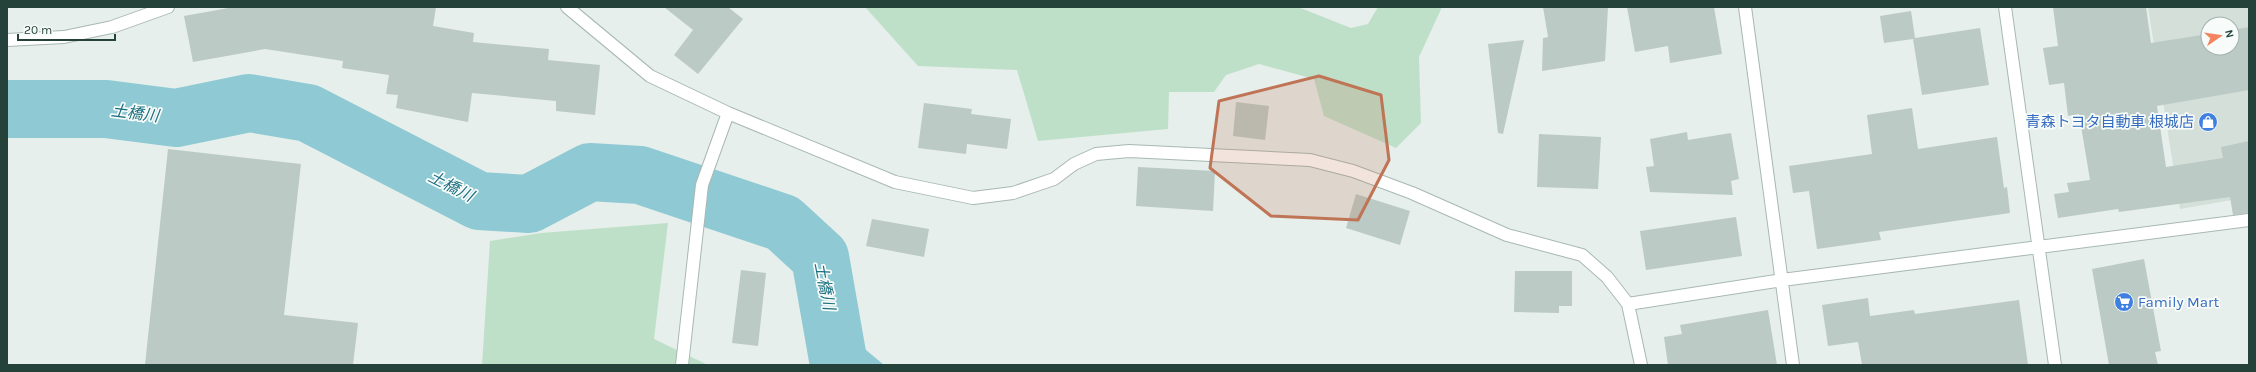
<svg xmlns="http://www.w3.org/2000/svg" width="2256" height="372" viewBox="0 0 2256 372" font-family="Karla,'Noto Sans JP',sans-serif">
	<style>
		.built { fill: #d4dfda; fill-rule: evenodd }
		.green { fill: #bfe0c8 }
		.water { fill: #8ec9d4 }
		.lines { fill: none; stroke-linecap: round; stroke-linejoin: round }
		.river { stroke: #8ec9d4; stroke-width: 58 }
		.building { fill: #bbcac4 }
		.minor-casing { stroke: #a8b8b2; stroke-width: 14 }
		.minor { stroke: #fff; stroke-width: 12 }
		.marked { fill: #c07456; fill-opacity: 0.2; stroke: #c07456; stroke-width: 3; stroke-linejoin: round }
		.labels { text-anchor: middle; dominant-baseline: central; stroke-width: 3.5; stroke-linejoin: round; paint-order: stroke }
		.shop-label { font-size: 15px; fill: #366cbe; stroke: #f7fbf9; text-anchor: end }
		.water-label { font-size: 16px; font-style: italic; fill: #1c6f80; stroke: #f7fbf9 }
	</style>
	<rect width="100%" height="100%" fill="#e6efeb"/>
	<path class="built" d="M2148,7H2249V197L2180,209ZM2208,24H2232V48H2208Z"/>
	<path class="green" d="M865,7H1298L1351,28L1368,24L1378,7H1442L1419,57L1421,123L1396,148L1324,116L1314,79L1259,64L1226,75L1214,92H1169L1168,129L1038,141L1017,70L918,66Z
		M668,223L654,339L708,365H482L490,241L541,233Z"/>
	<path class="water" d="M848,335L884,365H826L828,344L835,336Z"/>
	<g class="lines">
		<path class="river" d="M7,109H106L176,118L249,103L308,113L479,201L529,204L590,172L640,175L783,223L820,257L839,365"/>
	</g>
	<path class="building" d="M234,7H436L433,26L474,33L473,42L549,49L548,60L600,65L595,115L556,111V101L472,93L468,122L396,108L398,95L386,94L389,75L342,68L343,61L265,49L193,62L184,16Z
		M664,7H728L743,19L698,74L674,55L693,30Z
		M1543,7H1608L1605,61L1542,71L1543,38L1548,37Z
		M1627,7H1714L1722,54L1670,63L1668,46L1635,52Z
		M2053,7H2146L2151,43L2208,34V48H2232V30L2249,27V90L2157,106L2166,167L2223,158L2221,147L2249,141V213L2233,215L2230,197L2119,212L2118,209L2058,218L2054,194L2069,192L2067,183L2090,180L2079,114L2068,116L2064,83L2049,85L2043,48L2058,46Z
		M1911,11L1915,38L1980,28L1989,85L1922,95L1913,39L1884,43L1880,16Z
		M1524,40L1503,134L1498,133L1488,44Z
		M1236,102L1269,106L1265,140L1233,136Z
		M924,103L972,109L971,114L1011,119L1007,149L967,144L966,154L918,148Z
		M1912,108L1918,149L1997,137L2004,188L2007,187L2010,213L1879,232L1881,240L1817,249L1809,191L1793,193L1789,166L1872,154L1867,115Z
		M1687,132L1688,140L1731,133L1739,179L1731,181L1733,195L1650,192L1646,167L1654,166L1650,139Z
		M1539,134L1601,137L1598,189L1537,187Z
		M168,149L301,164L284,315L358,323L353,365H145Z
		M1138,167L1215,171L1213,211L1136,206Z
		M1356,194L1410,211L1400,245L1346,228Z
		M1736,217L1742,256L1646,270L1640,231Z
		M872,219L929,229L924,257L866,246Z
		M2144,259L2161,351L2155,352L2158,365H2109L2092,269Z
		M741,270L766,273L758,346L732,343Z
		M1515,271H1572V306H1559V313L1514,312Z
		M1868,298L1870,316L1914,310L1915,314L2019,300L2028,365H1862L1858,342L1828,346L1822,305Z
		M1768,310L1777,365H1668L1664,337L1682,334L1680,325Z"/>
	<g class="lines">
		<g class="minor-casing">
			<path id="minor" d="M567,7L650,76L728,113L895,182L973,198L1013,193L1054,179L1074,164L1096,154L1129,151L1310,160L1353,171L1412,193L1507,235L1582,255L1607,277L1628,304L1641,365
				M1745,7L1793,365
				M2005,7L2055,365
				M7,40L64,37L112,27L168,7
				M1628,304L1782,280L2249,220
				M682,365L702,185L728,113"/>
		</g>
		<use href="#minor" class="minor"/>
	</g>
	<path class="marked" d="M1319,76L1381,95L1389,160L1358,220L1271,216L1210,168L1219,101Z"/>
	<defs>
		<g id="shop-disc" transform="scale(1)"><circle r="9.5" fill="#3f7fe0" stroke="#f7fbf9"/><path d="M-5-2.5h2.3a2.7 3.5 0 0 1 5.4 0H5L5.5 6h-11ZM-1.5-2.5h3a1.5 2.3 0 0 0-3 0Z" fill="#fff"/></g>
		<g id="supermarket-disc" transform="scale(1)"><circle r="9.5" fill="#3f7fe0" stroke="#f7fbf9"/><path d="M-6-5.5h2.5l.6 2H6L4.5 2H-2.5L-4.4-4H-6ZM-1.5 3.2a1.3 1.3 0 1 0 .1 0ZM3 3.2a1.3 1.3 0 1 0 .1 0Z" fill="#fff"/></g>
	</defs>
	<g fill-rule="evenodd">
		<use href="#shop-disc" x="2208" y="122"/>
		<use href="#supermarket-disc" x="2124" y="302"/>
	</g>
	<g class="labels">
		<g class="shop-label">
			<text x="2194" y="122">青森トヨタ自動車 根城店</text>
			<text x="2138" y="302" text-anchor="start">Family Mart</text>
		</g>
		<g class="water-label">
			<text transform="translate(135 113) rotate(7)">土橋川</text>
			<text transform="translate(451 186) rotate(27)">土橋川</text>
			<text transform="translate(825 286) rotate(79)">土橋川</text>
		</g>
	</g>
	<rect width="2256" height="372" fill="none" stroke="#24423a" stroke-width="16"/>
	<g transform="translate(2220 36) rotate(77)"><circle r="19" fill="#f7fbf9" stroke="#a3b1ad"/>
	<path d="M0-3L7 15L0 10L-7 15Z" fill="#f4845f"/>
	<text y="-6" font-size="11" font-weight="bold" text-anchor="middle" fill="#24423a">N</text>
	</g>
	<path d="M18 34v6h97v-6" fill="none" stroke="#24423a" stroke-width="2"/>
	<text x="24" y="34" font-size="12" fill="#24423a" stroke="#f7fbf9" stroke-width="3" paint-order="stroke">20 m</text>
</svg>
